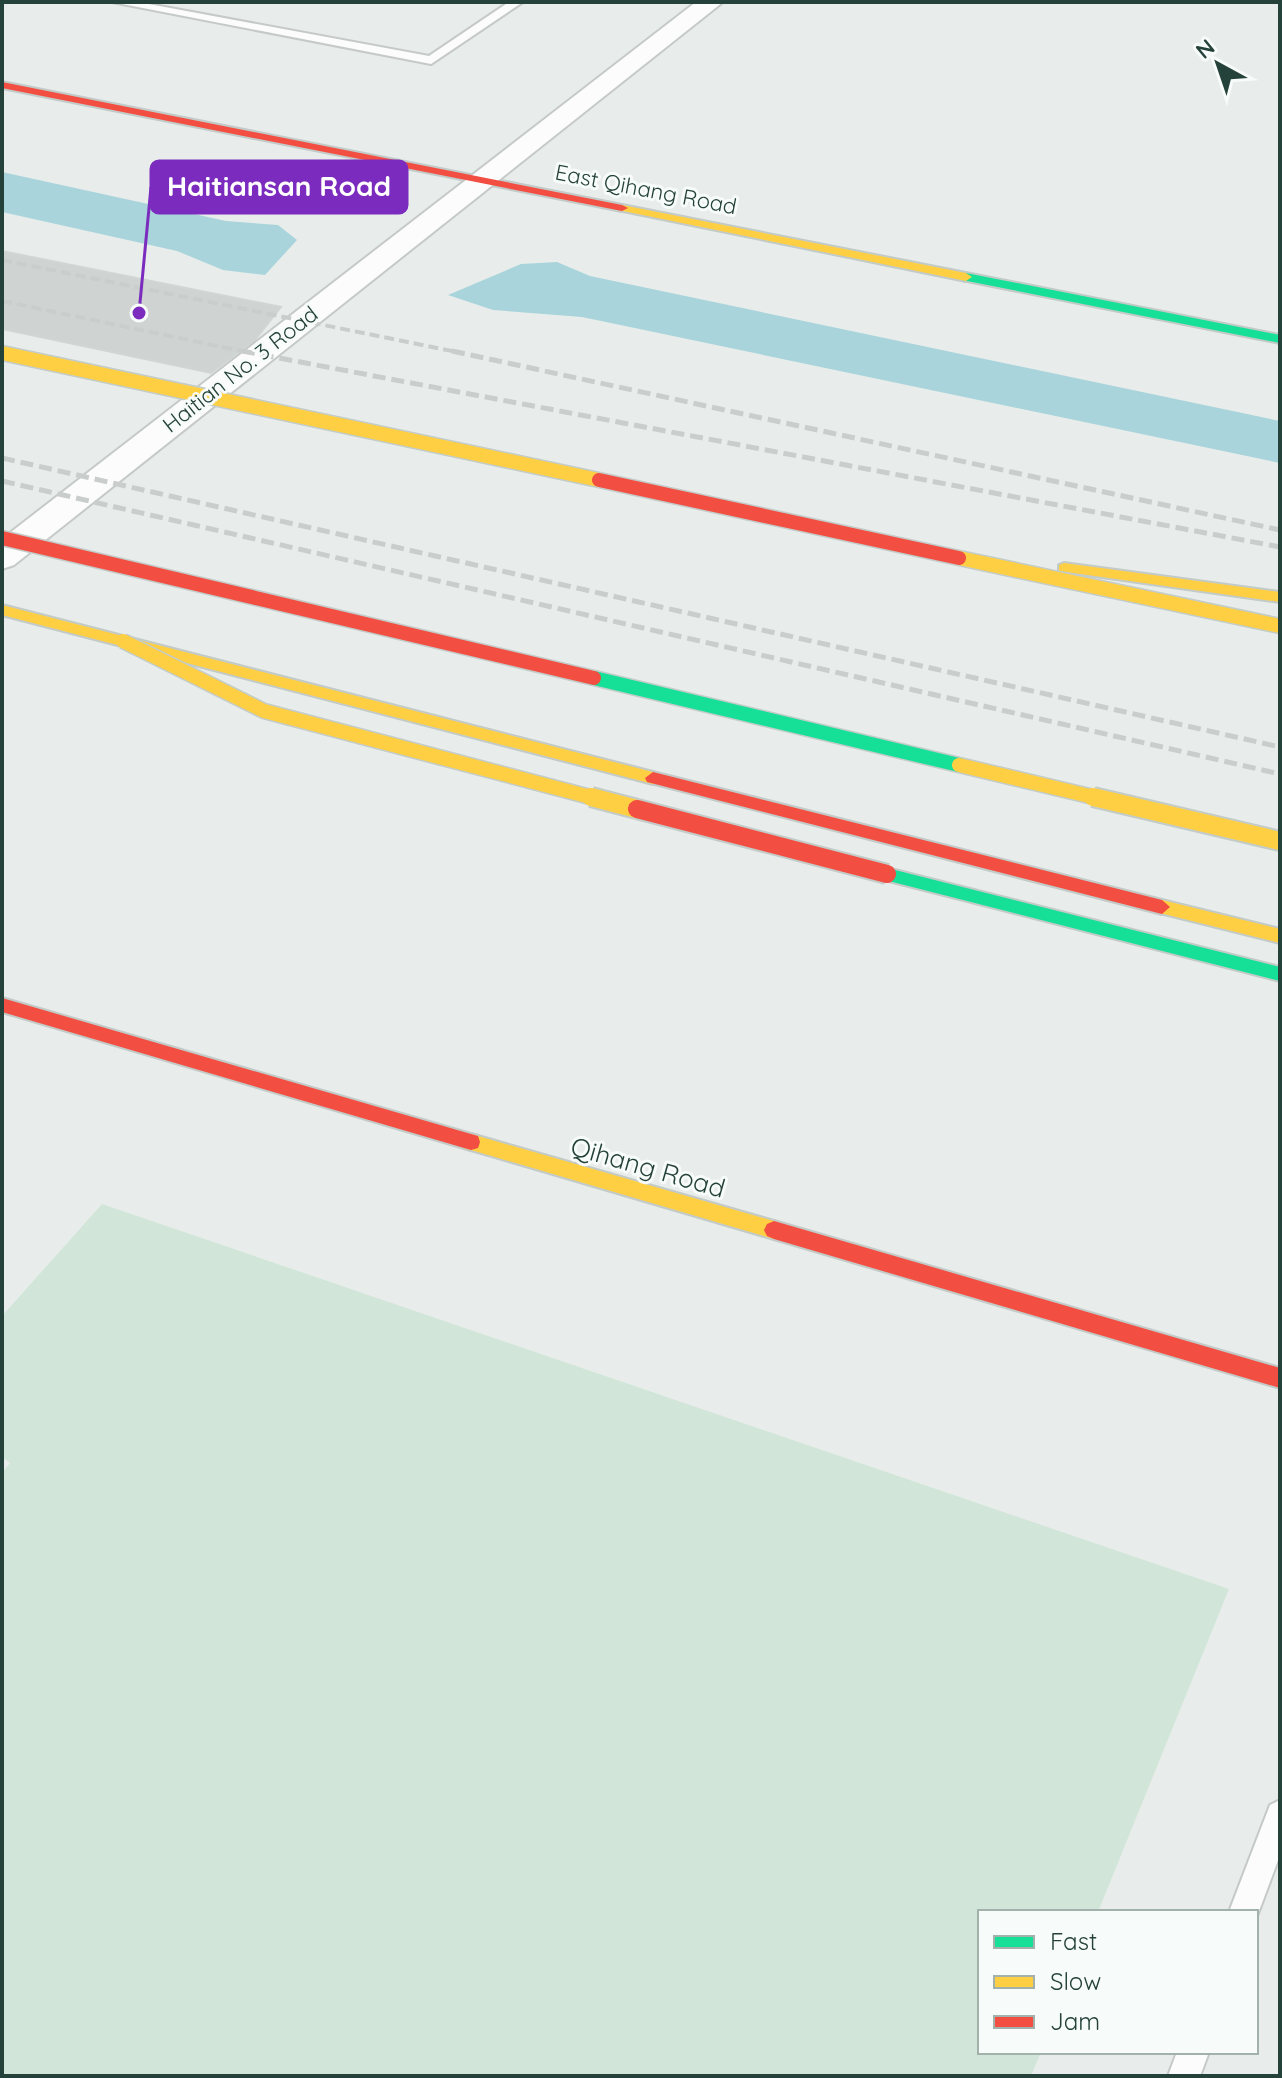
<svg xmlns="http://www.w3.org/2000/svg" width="1282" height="2078" viewBox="0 0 1282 2078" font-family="Quicksand,sans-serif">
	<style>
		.green { fill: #d1e6d8 }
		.water { fill: #a9d4db }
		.building { fill: #cfd4d2; stroke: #d1d6d4; stroke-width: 2 }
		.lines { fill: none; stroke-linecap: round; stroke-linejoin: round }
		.lane-casing { stroke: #c5cac8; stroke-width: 4 }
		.street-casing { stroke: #c5cac8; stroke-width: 4 }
		.fast-casing { stroke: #c3cbc8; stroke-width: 4 }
		.slow-casing { stroke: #c3cbc8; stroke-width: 4 }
		.jam-casing { stroke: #c3cbc8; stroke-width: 4 }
		.lane { fill: #fcfcfc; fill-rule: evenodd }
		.street { fill: #fcfcfc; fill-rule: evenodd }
		.fast { fill: #16e098; fill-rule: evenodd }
		.slow { fill: #ffcf43; fill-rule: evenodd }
		.jam { fill: #f24e42; fill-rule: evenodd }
		.rail-far1 { stroke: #c9cdcc; stroke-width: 4; stroke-dasharray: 10 5; stroke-linecap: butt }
		.rail { stroke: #c9cdcc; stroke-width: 5; stroke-dasharray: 13 6; stroke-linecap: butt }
		.fast-bridge-casing { stroke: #c3ccc9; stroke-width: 17; stroke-linecap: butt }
		.slow-bridge-far1-casing { stroke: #c3ccc9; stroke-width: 17; stroke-linecap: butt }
		.slow-bridge-casing { stroke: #c3ccc9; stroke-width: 22; stroke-linecap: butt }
		.jam-bridge-far1-casing { stroke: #c3ccc9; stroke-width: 17; stroke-linecap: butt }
		.jam-bridge-casing { stroke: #c3ccc9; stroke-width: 22; stroke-linecap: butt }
		.fast-bridge { stroke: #16e098; stroke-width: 14 }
		.slow-bridge-far1 { stroke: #ffcf43; stroke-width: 14 }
		.slow-bridge { stroke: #ffcf43; stroke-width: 18 }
		.jam-bridge-far1 { stroke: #f24e42; stroke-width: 14 }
		.jam-bridge { stroke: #f24e42; stroke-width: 18 }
		.labels { text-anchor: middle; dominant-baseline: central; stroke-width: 6; stroke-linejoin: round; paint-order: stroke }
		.far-street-label { font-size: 22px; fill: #24423a; stroke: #f7fbf9 }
		.street-label { font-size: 26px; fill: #24423a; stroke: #f7fbf9 }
		.leader { fill: none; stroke: #7b2cbf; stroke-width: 3 }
		.callout-dot { fill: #7b2cbf; stroke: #f7fbf9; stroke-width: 3 }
		.callout { fill: #7b2cbf; stroke: #7b2cbf; stroke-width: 3 }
		.callout-label { font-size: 28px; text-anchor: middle; font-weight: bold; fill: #fff }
	</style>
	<rect width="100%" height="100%" fill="#e8edeb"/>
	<path class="green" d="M102,1204L1229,1589L1098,1912H980V2052H1041L1031,2076H2V1473L10,1463L2,1457V1316Z"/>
	<path class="water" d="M2,172L226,221L278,225L297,240L265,275L223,270L177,251L2,212Z
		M557,262L590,276L1280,421V463L582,317L493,310L448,295L521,264Z"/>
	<path class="building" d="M2,251L281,307L255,340L211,373L2,329Z"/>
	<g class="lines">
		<g class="lane-casing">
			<path id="lane" d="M112,2H138L429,56L509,2H523L431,64Z
				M1280,1800V1855L1256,1919V1912H1229L1270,1805Z
				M1177,2052H1209L1200,2076H1168Z"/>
		</g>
		<g class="street-casing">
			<path id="street" d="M696,2H723L14,565L2,569V539Z"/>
		</g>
		<g class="fast-casing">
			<path id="fast" d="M966,273L1280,335V343L962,280L960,277Z
				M887,868L1280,967V981L881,879L879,874Z"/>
		</g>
		<g class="slow-casing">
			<path id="slow" d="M622,205L966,273L972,277L966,281L618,210V206Z
				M1064,563L1280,592V602L1059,571V565Z
				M2,605L653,772L661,778L653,784L2,615Z
				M1162,900L1280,929V943L1156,912L1154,907L1156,902Z
				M471,1134L774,1221L781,1224L784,1230L781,1236L774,1239L471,1150L464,1148L462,1142L464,1136Z"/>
		</g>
		<g class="jam-casing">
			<path id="jam" d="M2,82L622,205L628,208L622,211L2,88Z
				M653,772L1162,900L1170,907L1162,914L647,782L645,778Z
				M2,998L471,1134L478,1136L480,1142L478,1148L471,1150L2,1012Z
				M774,1221L1280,1368V1388L774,1239L767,1236L764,1230L767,1224Z"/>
		</g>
		<use href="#lane" class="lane"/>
		<use href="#street" class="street"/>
		<use href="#fast" class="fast"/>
		<use href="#slow" class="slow"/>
		<use href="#jam" class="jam"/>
		<path class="rail-far1" d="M2,260L462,353
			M2,301L251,353"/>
		<path class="rail" d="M242,351L1280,547
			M452,351L1280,530
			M2,458L1280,747
			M2,481L1280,774"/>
		<g class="fast-bridge-casing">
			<path id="fast-bridge" d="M594,678L959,765"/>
		</g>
		<g class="slow-bridge-far1-casing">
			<path id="slow-bridge-far1" d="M2,353L599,480
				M959,558L1280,626
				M123,641L264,711L598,799
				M959,765L1102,799"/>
		</g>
		<g class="slow-bridge-casing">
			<path id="slow-bridge" d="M591,797L637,809
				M1093,797L1280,841"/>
		</g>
		<g class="jam-bridge-far1-casing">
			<path id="jam-bridge-far1" d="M599,480L959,558
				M2,538L594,678"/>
		</g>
		<g class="jam-bridge-casing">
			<path id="jam-bridge" d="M637,809L887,874"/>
		</g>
		<use href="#fast-bridge" class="fast-bridge"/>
		<use href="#slow-bridge-far1" class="slow-bridge-far1"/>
		<use href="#slow-bridge" class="slow-bridge"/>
		<use href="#jam-bridge-far1" class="jam-bridge-far1"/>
		<use href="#jam-bridge" class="jam-bridge"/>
	</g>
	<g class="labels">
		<g class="far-street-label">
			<text transform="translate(646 189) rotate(11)">East Qihang Road</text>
			<text transform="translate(240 369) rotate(-38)">Haitian No. 3 Road</text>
		</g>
		<g class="street-label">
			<text transform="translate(648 1167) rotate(16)">Qihang Road</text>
		</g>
	</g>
	<path class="leader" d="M139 313L151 187"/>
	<circle class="callout-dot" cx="139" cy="313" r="8"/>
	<rect class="callout" x="151" y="161" width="256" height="52" rx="8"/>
	<g class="callout-label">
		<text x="279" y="196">Haitiansan Road</text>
	</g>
	<rect width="1282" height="2078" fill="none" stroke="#24423a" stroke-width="8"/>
	<rect x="978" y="1910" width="280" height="144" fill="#f7fbf9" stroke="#a3b1ad" stroke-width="2"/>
	<rect x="994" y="1936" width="40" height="12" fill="#16e098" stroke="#a3b1ad" stroke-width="2"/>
	<text x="1050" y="1950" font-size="24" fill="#24423a">Fast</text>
	<rect x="994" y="1976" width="40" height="12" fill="#ffcf43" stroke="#a3b1ad" stroke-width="2"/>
	<text x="1050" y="1990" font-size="24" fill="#24423a">Slow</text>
	<rect x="994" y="2016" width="40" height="12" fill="#f24e42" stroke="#a3b1ad" stroke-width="2"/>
	<text x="1050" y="2030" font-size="24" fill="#24423a">Jam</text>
	<g transform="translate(1218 64) rotate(320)" stroke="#f7fbf9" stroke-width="6" paint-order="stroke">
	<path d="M0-6L14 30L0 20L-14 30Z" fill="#24423a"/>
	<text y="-12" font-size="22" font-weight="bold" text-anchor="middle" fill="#24423a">N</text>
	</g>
</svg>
